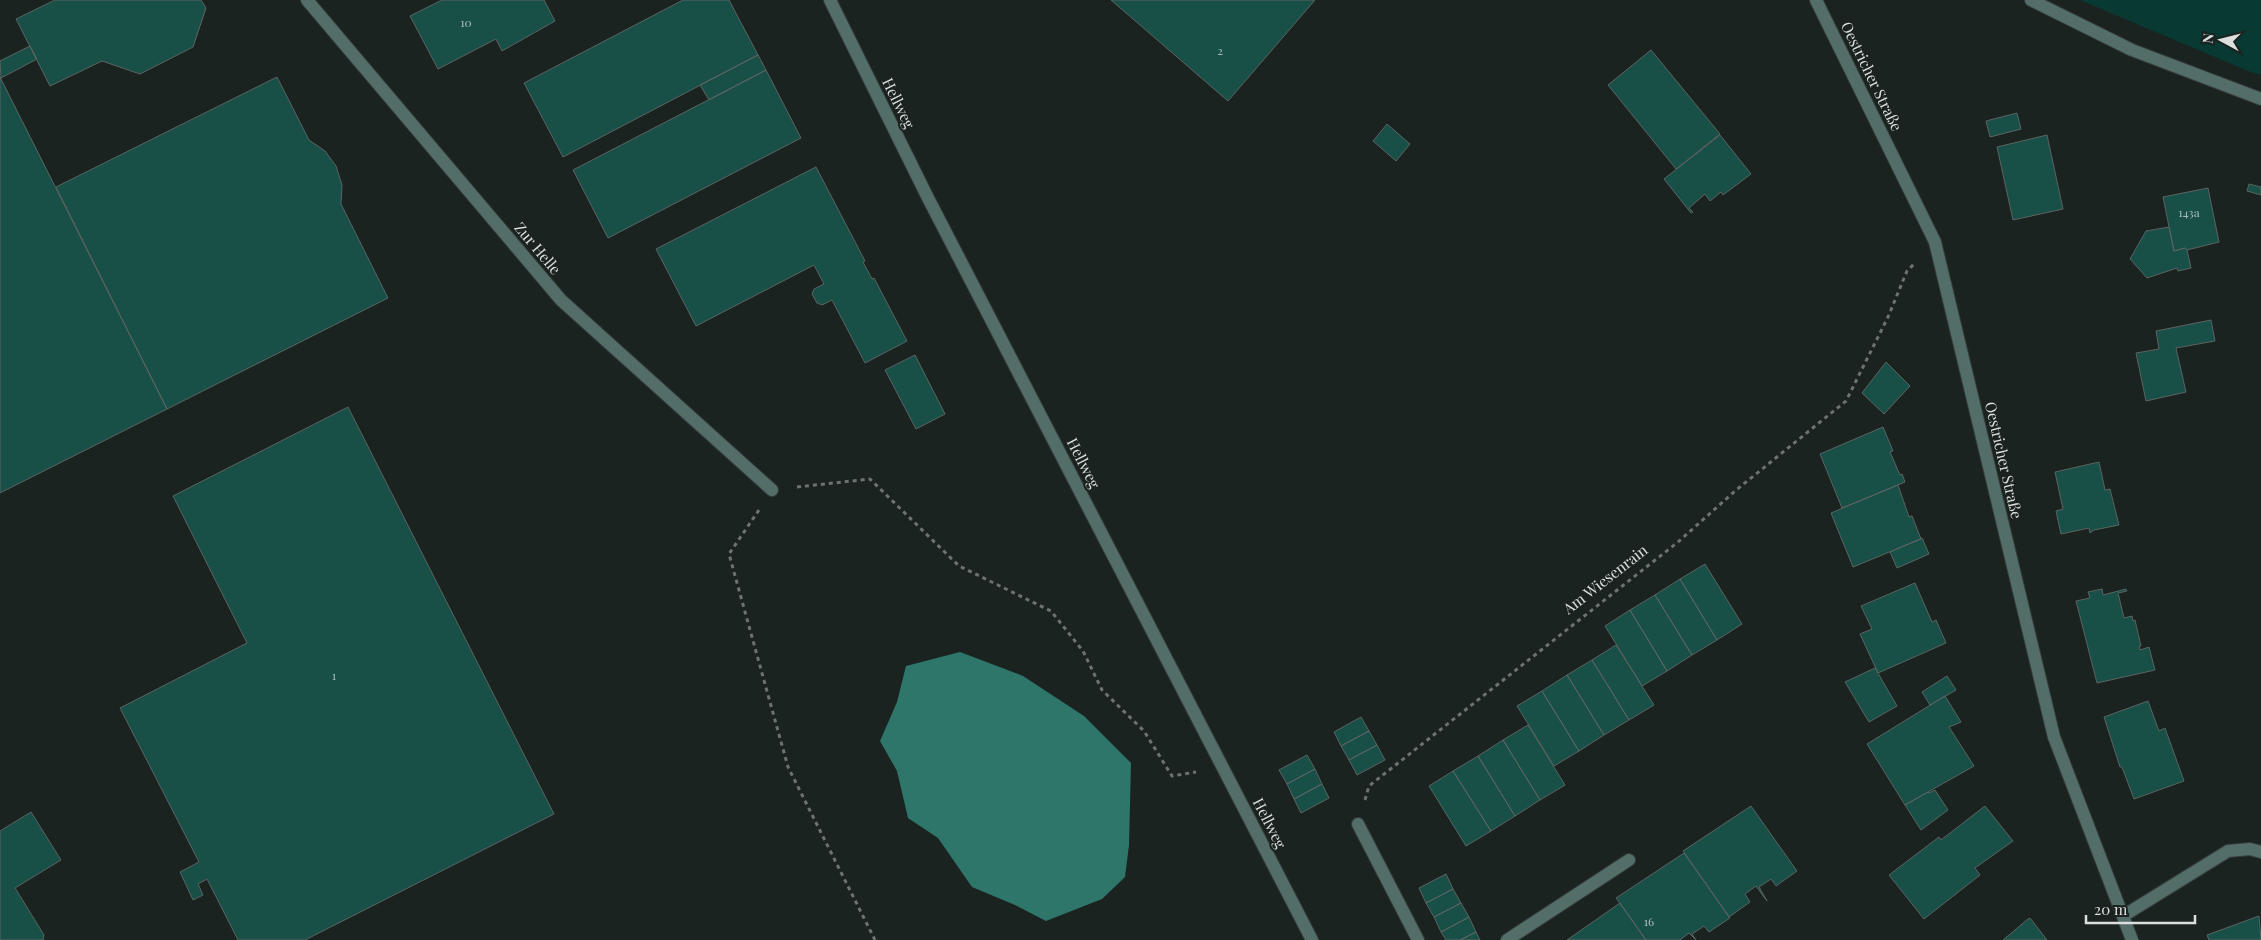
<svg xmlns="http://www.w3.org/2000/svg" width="2261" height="940" viewBox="0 0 2261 940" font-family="'Playfair Display',serif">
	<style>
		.green { fill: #083932 }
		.water { fill: #2f766a }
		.building { fill: #184f46; stroke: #5b6462 }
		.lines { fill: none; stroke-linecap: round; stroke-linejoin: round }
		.minor-casing { stroke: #363d3c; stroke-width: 14 }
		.path { stroke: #6c7372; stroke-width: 3; stroke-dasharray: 4 4; stroke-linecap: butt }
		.minor { stroke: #536e68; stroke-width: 12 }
		.labels { text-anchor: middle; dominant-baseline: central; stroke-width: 4.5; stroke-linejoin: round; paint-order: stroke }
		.number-label { font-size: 12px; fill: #aabcb9 }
		.street-label { font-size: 15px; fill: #dbe0df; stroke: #1b2321 }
	</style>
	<rect width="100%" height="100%" fill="#1b2321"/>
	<path class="green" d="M2080,0H2261V75L2248,71Z"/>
	<path class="water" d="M960,652L1023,676L1084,716L1131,763L1129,845L1125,877L1102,899L1046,921L1015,905L972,887L938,838L908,818L897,771L880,741L897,702L906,666Z"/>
	<path class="building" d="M55,0H201L206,8L193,47L140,74L102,61L50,86L16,19Z
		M442,0H544L555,21L502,51L496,39L438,69L410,16Z
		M683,0H729L758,55L563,157L524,83Z
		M1111,0H1315L1228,101Z
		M30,46L37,59L1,78L0,61Z
		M1651,50L1720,134L1676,169L1608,85Z
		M758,55L766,70L709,100L700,85Z
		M766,70L801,138L608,238L573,170Z
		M0,77L167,409L0,493Z
		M277,77L309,140L325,151L336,166L342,185L341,204L388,298L167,409L56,187Z
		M2017,113L2021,129L1990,137L1986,121Z
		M1387,124L1410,144L1396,161L1373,141Z
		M1720,135L1751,174L1723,195L1721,192L1710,201L1705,194L1689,208L1693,212L1691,213L1664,179Z
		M2047,135L2063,209L2013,220L1997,147Z
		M816,167L865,261L863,262L872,279L874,278L907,341L865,363L832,300L822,305L817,303L812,294L814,289L824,284L814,265L696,326L656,249Z
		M2249,184L2261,187V195L2247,191Z
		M2208,188L2219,242L2187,250L2185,248L2174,251L2163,197Z
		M2169,227L2174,251L2185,248L2187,250L2191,268L2178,271L2177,268L2147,278L2130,259L2146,231Z
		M2211,320L2215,341L2176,348L2186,392L2146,401L2136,353L2159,349L2156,331Z
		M915,355L945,414L916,429L885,370Z
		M1886,362L1910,386L1884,414L1862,393Z
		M348,407L554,814L305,940H238L207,879L198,884L203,895L193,900L180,872L199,862L120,708L247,643L173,496Z
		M1883,427L1893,451L1890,452L1900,475L1902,474L1905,482L1842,508L1820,454Z
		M2099,462L2105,490L2110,489L2119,525L2094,530L2090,533L2089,528L2061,534L2056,511L2063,509L2055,472Z
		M1898,485L1909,517L1912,516L1921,539L1853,567L1831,513Z
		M1922,538L1929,554L1897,568L1890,552Z
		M1705,564L1742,624L1717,640L1680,579Z
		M1680,579L1717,640L1692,655L1655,595Z
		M1915,583L1932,622L1936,620L1946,643L1878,673L1860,634L1872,629L1861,606Z
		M2102,589L2103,595L2126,589L2127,591L2118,593L2124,618L2132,616L2133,621L2135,620L2141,646H2139L2140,650L2149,647L2155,670L2097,683L2076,601L2090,598L2088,592Z
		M1655,595L1692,655L1667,671L1630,610Z
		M1630,610L1667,671L1642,686L1605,626Z
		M1616,645L1654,705L1629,720L1592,660Z
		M1592,660L1629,720L1604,735L1567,675Z
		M1875,668L1897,706L1869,722L1845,682Z
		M1567,675L1604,735L1579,751L1542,691Z
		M1947,676L1956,690L1930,705L1922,692Z
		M1542,691L1579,751L1554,766L1517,706Z
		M1945,696L1961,722L1949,727L1974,766L1905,805L1867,744Z
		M2148,701L2159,731L2165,728L2184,781L2134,799L2122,767H2120L2104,717Z
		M1361,717L1369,731L1341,746L1334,732Z
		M1528,725L1565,785L1540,800L1503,740Z
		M1369,731L1377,745L1349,760L1341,746Z
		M1503,740L1540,800L1515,816L1478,756Z
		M1377,745L1385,760L1357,775L1349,760Z
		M1307,755L1315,769L1287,784L1279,770Z
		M1478,756L1515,816L1491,831L1453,771Z
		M1315,769L1322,784L1294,799L1287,784Z
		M1453,771L1491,831L1466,846L1429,786Z
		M1322,784L1329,798L1301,813L1294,799Z
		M1935,790L1948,810L1921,830L1905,805L1928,792L1929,793Z
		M1751,806L1797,871L1776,886L1771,879L1759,887L1767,901L1756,886L1745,894L1750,902L1729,917L1683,851Z
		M1985,806L2013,841L1975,868L1980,875L1924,919L1889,875L1939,837L1941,840Z
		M31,812L61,860L15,888L44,935L43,940H0V831Z
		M1684,853L1730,918L1709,932L1704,926L1692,934L1696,940L1689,933L1680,940H1646L1616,898Z
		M1446,874L1453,889L1426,903L1419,888Z
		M1453,889L1461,903L1434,917L1426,903Z
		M1461,903L1469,917L1441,932L1434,917Z
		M1620,903L1646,940H1567Z
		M2259,916L2261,940H2209L2207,935Z
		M1469,917L1476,932L1460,940H1446L1441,932Z
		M2030,918L2047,940H2003L2028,919Z
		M1476,932L1480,940H1460Z"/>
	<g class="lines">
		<g class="minor-casing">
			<path id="minor" d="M307,0L561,300L772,490
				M830,0L928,198L1312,940
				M1816,0L1935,242L2054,737L2132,940
				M2031,0L2132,50L2261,99
				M1358,824L1418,940
				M2123,916L2228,851L2250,849L2261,852
				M1507,940L1629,860"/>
		</g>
		<path class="path" d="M797,487L870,479L959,566L1051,611L1083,651L1102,690L1144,731L1172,776L1196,772
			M759,510L729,554L788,767L875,940
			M1365,800L1369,786L1678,542L1735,491L1846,401L1888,317L1907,271L1914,264"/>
		<use href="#minor" class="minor"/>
	</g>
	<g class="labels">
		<g class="number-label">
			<text x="466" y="22">10</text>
			<text x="1220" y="50">2</text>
			<text x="2189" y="212">143a</text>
			<text x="334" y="675">1</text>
			<text x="1649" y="921">16</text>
		</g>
		<g class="street-label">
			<text transform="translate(1872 76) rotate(64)">Oestricher Straße</text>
			<text transform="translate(899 103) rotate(64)">Hellweg</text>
			<text transform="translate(538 248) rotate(50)">Zur Helle</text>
			<text transform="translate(2004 460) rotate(77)">Oestricher Straße</text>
			<text transform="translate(1084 463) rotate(63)">Hellweg</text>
			<text transform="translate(1605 579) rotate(-38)">Am Wiesenrain</text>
			<text transform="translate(1270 823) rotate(63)">Hellweg</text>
		</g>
	</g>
	<g transform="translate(2221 40) rotate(277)" stroke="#1b2321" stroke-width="4" paint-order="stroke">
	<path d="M0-4L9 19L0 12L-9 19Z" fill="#dbe0df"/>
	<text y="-8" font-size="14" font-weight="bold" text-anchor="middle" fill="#dbe0df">N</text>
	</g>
	<path d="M2086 915v8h109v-8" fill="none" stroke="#dbe0df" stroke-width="2.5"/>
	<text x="2094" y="915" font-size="15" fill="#dbe0df" stroke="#1b2321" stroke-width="4" paint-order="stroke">20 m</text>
</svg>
